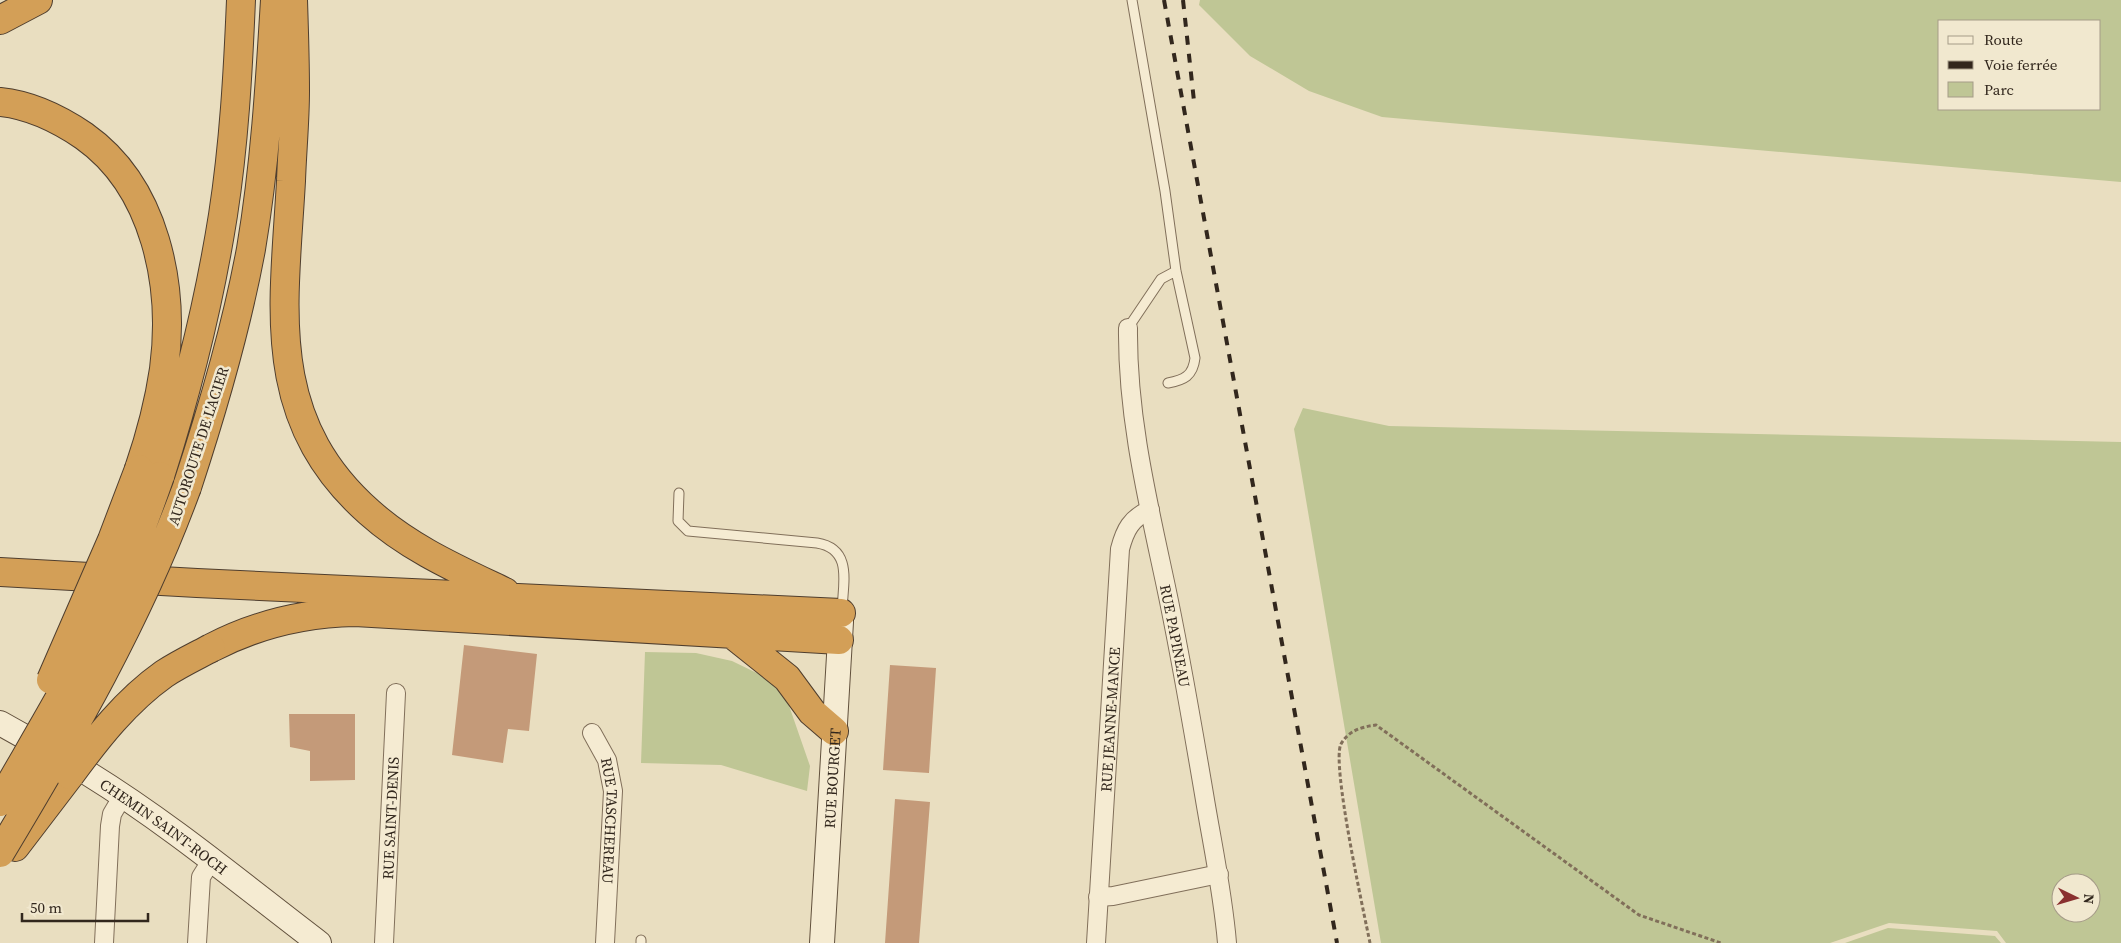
<svg xmlns="http://www.w3.org/2000/svg" width="2121" height="943" viewBox="0 0 2121 943" font-family="'Source Serif 4',serif">
	<style>
		.green { fill: #bfc695; fill-rule: evenodd }
		.building { fill: #c49a79 }
		.lines { fill: none; stroke-linecap: round; stroke-linejoin: round }
		.lane-casing { stroke: #816f5a; stroke-width: 11 }
		.street-casing { stroke: #816f5a; stroke-width: 20 }
		.secondary-casing { stroke: #62513d; stroke-width: 26 }
		.highway-casing { stroke: #4f3e2e; stroke-width: 30 }
		.path { stroke: #816f5a; stroke-width: 3; stroke-dasharray: 4 2.5; stroke-linecap: butt }
		.lane { stroke: #f5ebd2; stroke-width: 9 }
		.street { stroke: #f5ebd2; stroke-width: 18 }
		.secondary { stroke: #f5ebd2; stroke-width: 24 }
		.highway { stroke: #d39f57; stroke-width: 28 }
		.rail { stroke: #32271d; stroke-width: 4; stroke-dasharray: 9 9; stroke-linecap: butt }
		.highway-bridge-casing { stroke: #4f3e2e; stroke-width: 30; stroke-linecap: butt }
		.highway-bridge { stroke: #d39f57; stroke-width: 28 }
		.labels { text-anchor: middle; dominant-baseline: central; stroke-width: 5; stroke-linejoin: round; paint-order: stroke }
		.street-label { font-size: 15px; fill: #32271d; stroke: #f1e8cf }
	</style>
	<rect width="100%" height="100%" fill="#e9dec0"/>
	<path class="green" d="M1200,0H2121V182L1382,117L1309,91L1250,56L1199,5ZM2100,21V109H1940V21Z
		M1303,408L1389,426L2121,442V943H2006L1997,931L1889,923L1830,943H1381L1294,429ZM2061,883H2091V913H2061Z
		M645,652L696,653L732,661L763,676L786,697L810,766L807,791L721,765L641,763Z
		M1888,928L1995,936L2001,943H1845Z"/>
	<path class="building" d="M464,645L537,654L529,731L508,729L503,763L452,755Z
		M890,665L936,668L929,773L883,770Z
		M289,714H355V780L310,781V751L290,747Z
		M895,799L930,802L919,943H885Z"/>
	<g class="lines">
		<g class="lane-casing">
			<path id="lane" d="M1132,0L1165,191L1176,271L1195,358C1193,376 1184,380 1168,383
				M1128,328L1161,279L1176,271
				M679,493L678,521L688,531L817,543C853,549 843,583 842,610
				M641,943V940"/>
		</g>
		<g class="street-casing">
			<g id="street">
				<path id="s1" d="M1128,328C1127,414 1147,498 1165,582C1180,652 1192,723 1204,794C1212,843 1223,893 1227,943"/>
				<path id="s2" d="M592,733L607,760L613,791L605,943"/>
				<path d="M1098,897L1113,896L1219,874"/>
				<path d="M104,943L110,826L112,814L122,797"/>
				<path d="M197,943L201,877L211,861"/>
				<path id="s3" d="M384,943L396,693"/>
				<path id="s4" d="M1096,943L1120,549C1125,530 1131,518 1150,510"/>
			</g>
		</g>
		<g class="secondary-casing">
			<g id="secondary">
				<path id="s5" d="M0,723C30,740 60,756 89,774C170,824 244,886 319,943"/>
				<path id="s6" d="M822,943L841,622"/>
			</g>
		</g>
		<g class="highway-casing">
			<path id="highway" d="M293,0C294,30 295,61 295,91C295,121 292,151 291,181C284,307 263,418 369,512C409,548 457,569 505,592
				M0,20L38,0
				M0,102C30,105 59,119 84,136C156,187 175,286 164,369C159,403 150,437 139,469
				M160,476C187,391 209,304 223,215C234,144 238,72 241,0
				M187,487C213,408 236,330 251,249C265,166 270,83 275,0
				M0,572L197,583L841,613
				M732,634L787,678L812,712L834,731
				M211,648C257,624 303,613 355,612L839,640
				M15,847L70,775"/>
		</g>
		<path class="path" d="M1370,943C1364,913 1331,763 1341,744C1349,730 1362,727 1376,725L1639,915L1721,943"/>
		<use href="#lane" class="lane"/>
		<use href="#street" class="street"/>
		<use href="#secondary" class="secondary"/>
		<use href="#highway" class="highway"/>
		<path class="rail" d="M1164,0L1337,943
			M1183,0L1194,101"/>
		<g class="highway-bridge-casing">
			<path id="highway-bridge" d="M51,680L112,540L139,469
				M70,775C97,738 126,701 164,674C179,664 196,656 211,648
				M0,802C38,735 78,670 110,601C130,560 145,519 160,476
				M0,853C71,735 140,616 187,487"/>
		</g>
		<use href="#highway-bridge" class="highway-bridge"/>
	</g>
	<g class="labels">
		<g class="street-label">
			<text transform="translate(198 446) rotate(-72)">AUTOROUTE DE L'ACIER</text>
			<text stroke="none"><textPath href="#s1" startOffset="312">RUE PAPINEAU</textPath></text>
			<text stroke="none"><textPath href="#s4" startOffset="224">RUE JEANNE-MANCE</textPath></text>
			<text stroke="none"><textPath href="#s6" startOffset="165">RUE BOURGET</textPath></text>
			<text stroke="none"><textPath href="#s3" startOffset="125">RUE SAINT-DENIS</textPath></text>
			<text stroke="none"><textPath href="#s2" startOffset="92">RUE TASCHEREAU</textPath></text>
			<text stroke="none"><textPath href="#s5" startOffset="194">CHEMIN SAINT-ROCH</textPath></text>
		</g>
	</g>
	<rect x="1938" y="20" width="162" height="90" fill="#f1e8cf" stroke="#a59b88"/>
	<rect x="1948" y="36" width="25" height="8" fill="#f5ebd2" stroke="#a59b88"/>
	<text x="1984" y="45" font-size="15" fill="#32271d">Route</text>
	<rect x="1948" y="61" width="25" height="8" fill="#32271d" stroke="#a59b88"/>
	<text x="1984" y="70" font-size="15" fill="#32271d">Voie ferrée</text>
	<rect x="1948" y="82" width="25" height="15" fill="#bfc695" stroke="#a59b88"/>
	<text x="1984" y="95" font-size="15" fill="#32271d">Parc</text>
	<g transform="translate(2076 898) rotate(95)"><circle r="24" fill="#f1e8cf" stroke="#a59b88"/>
	<path d="M0-4L9 19L0 12L-9 19Z" fill="#8a302f"/>
	<text y="-8" font-size="14" font-weight="bold" text-anchor="middle" fill="#32271d">N</text>
	</g>
	<path d="M22 913v8h126v-8" fill="none" stroke="#32271d" stroke-width="2.5"/>
	<text x="30" y="913" font-size="15" fill="#32271d" stroke="#f1e8cf" stroke-width="4" paint-order="stroke">50 m</text>
</svg>
